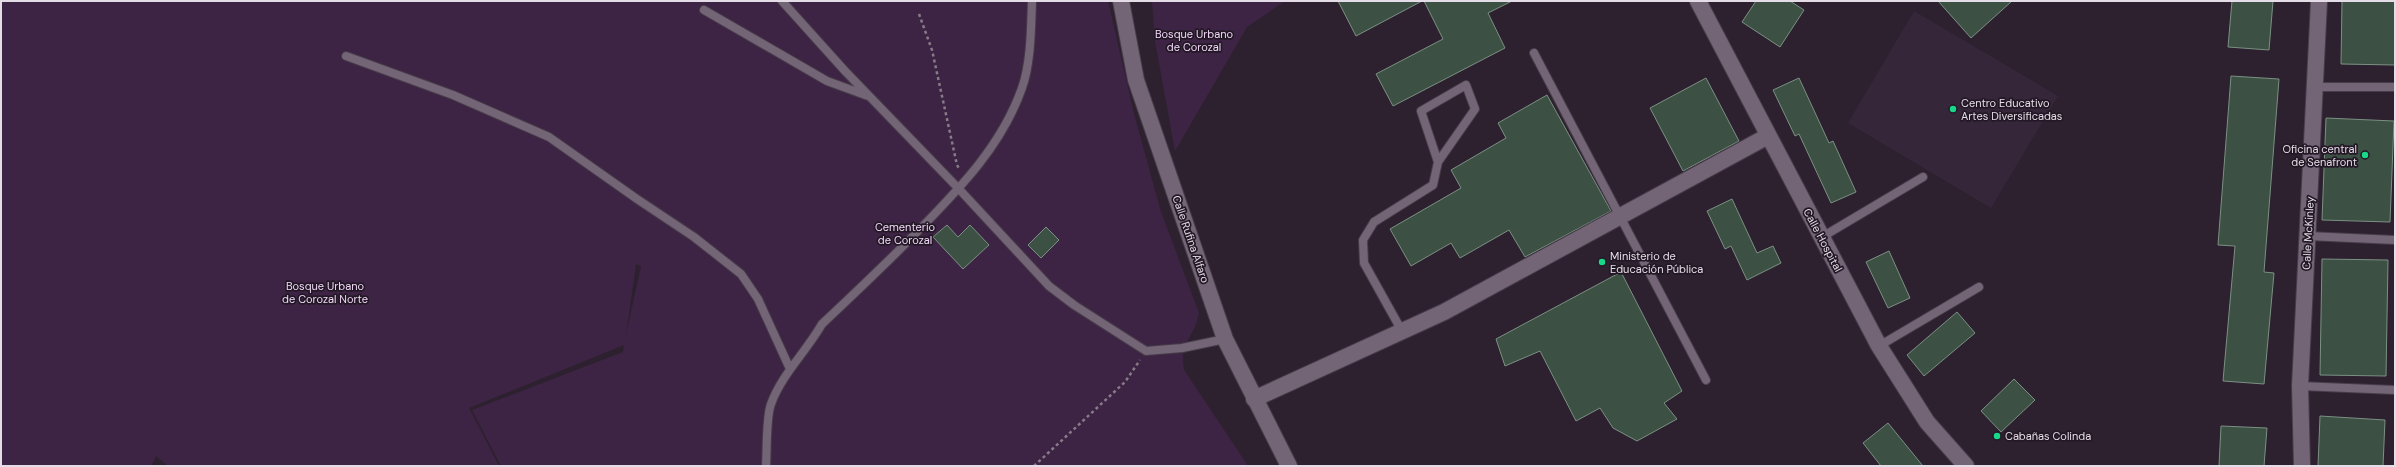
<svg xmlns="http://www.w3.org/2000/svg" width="2396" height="467" viewBox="0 0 2396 467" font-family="'DM Sans',sans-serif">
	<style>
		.built { fill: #36263a }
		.green { fill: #3e2444; fill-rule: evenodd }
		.building { fill: #3d5044; stroke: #7b9083 }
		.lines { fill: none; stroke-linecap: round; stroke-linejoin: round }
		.lane-casing { stroke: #473c49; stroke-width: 10 }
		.street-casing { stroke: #473c49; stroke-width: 18 }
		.path { stroke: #867c88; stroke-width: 2.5; stroke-dasharray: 3 3; stroke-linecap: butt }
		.lane { stroke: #736576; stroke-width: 8 }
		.street { stroke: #736576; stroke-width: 16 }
		.poi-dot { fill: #17d989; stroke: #231826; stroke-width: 1.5 }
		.labels { text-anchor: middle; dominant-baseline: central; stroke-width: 3.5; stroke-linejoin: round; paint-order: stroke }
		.park-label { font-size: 11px; fill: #f0d7f6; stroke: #231826 }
		.poi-label { font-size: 11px; fill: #e4dce6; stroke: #231826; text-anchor: start }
		.street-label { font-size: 11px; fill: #e4dce6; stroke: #231826 }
	</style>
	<rect width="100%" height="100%" fill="#2d212f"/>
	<path class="built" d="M1914,11L2058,96L1991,208L1848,123Z"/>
	<path class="green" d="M1,1H1108L1134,114L1161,212L1199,313C1195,336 1179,343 1184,370L1248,466H501L472,410L623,352L624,345L469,408L499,466H168L156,456L151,466H1ZM636,264L641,266L626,335Z
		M1152,1H1285L1247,27L1175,151L1155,41Z"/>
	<path class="building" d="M1338,1H1422L1356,36Z
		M1424,1H1512L1488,13L1505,48L1393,106L1376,74L1443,39Z
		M1756,1H1790L1804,10L1780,47L1742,22Z
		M1938,1H2012L1971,38Z
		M2232,1H2273L2269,50L2228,47Z
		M2342,1H2395V65L2341,64Z
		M2231,76L2279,79L2264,272L2274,273L2264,384L2223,381L2235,246L2218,245Z
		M1706,78L1739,141L1683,171L1650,108Z
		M1799,78L1829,143L1833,141L1856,192L1831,203L1799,134L1795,136L1773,90Z
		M1547,95L1611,211L1525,257L1509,230L1460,258L1451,243L1411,266L1390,229L1461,188L1451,170L1506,138L1498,123Z
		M2326,118L2394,121L2390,222L2322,220Z
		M1732,199L1757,253L1773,246L1781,263L1747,280L1731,246L1725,249L1707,211Z
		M947,225L958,237L970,225L989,245L963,269L933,237Z
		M1046,227L1059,240L1041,258L1028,245Z
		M1889,251L1910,298L1888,308L1866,262Z
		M2322,259L2388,260L2386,376L2320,375Z
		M1621,272L1682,391L1664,403L1677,419L1637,441L1613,428L1600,408L1576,421L1540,351L1505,366L1496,339Z
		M1957,312L1975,333L1924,376L1907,355Z
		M2014,379L2035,400L2001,432L1981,411Z
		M2320,416L2385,420L2383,466H2318Z
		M1888,423L1923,466H1881L1863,443Z
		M2221,426L2267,428L2264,466H2219Z"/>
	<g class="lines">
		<g class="lane-casing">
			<path id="lane" d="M782,1L845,71L959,189L1049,286L1074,305L1146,351L1182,348L1225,339
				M704,10L827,81L868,96
				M1534,53L1706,380
				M346,56L453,95L549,137L637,199L694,237L741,274L758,299L790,369
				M2315,87H2395
				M2308,236L2395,240
				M1822,237L1923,177
				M1403,333L1364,263L1363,240L1374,222L1433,185L1438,162L1475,109L1466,85L1421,111L1438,162
				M1879,346L1979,287
				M2300,386L2395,390
				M766,466C767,451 766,417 771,404C782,374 806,352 822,324C855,293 888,262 920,229C961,187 1002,145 1022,88C1031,63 1031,28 1032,1"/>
		</g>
		<g class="street-casing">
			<path id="street" d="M1121,1L1136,80L1225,339L1289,466
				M1698,1L1879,346L1927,422L1966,466
				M1254,399L1444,312L1768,136
				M2302,466L2300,386L2319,1"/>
		</g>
		<path class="path" d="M919,14L932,50L957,165L960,170
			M1034,466L1125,382L1140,360"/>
		<use href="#lane" class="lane"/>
		<use href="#street" class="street"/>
	</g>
	<g class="poi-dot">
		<circle cx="1953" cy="109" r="4"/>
		<circle cx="2365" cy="155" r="4"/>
		<circle cx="1602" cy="262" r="4"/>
		<circle cx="1997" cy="436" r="4"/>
	</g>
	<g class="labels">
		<g class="park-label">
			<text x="1194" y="34">Bosque Urbano<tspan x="1194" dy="13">de Corozal</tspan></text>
			<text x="905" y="227">Cementerio<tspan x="905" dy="13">de Corozal</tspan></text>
			<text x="325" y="286">Bosque Urbano<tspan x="325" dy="13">de Corozal Norte</tspan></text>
		</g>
		<g class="poi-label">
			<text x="1961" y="103">Centro Educativo<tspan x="1961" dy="13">Artes Diversificadas</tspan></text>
			<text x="2357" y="149" text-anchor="end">Oficina central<tspan x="2357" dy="13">de Senafront</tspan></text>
			<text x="1610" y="256">Ministerio de<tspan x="1610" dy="13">Educación Pública</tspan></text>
			<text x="2005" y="436">Cabañas Colinda</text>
		</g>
		<g class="street-label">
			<text transform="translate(2308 233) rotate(-87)">Calle McKinley</text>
			<text transform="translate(1191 239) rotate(71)">Calle Rufina Alfaro</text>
			<text transform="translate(1823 240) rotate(62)">Calle Hospital</text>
		</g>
	</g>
	<rect width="2396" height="467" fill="none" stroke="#e4dce6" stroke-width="4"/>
</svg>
